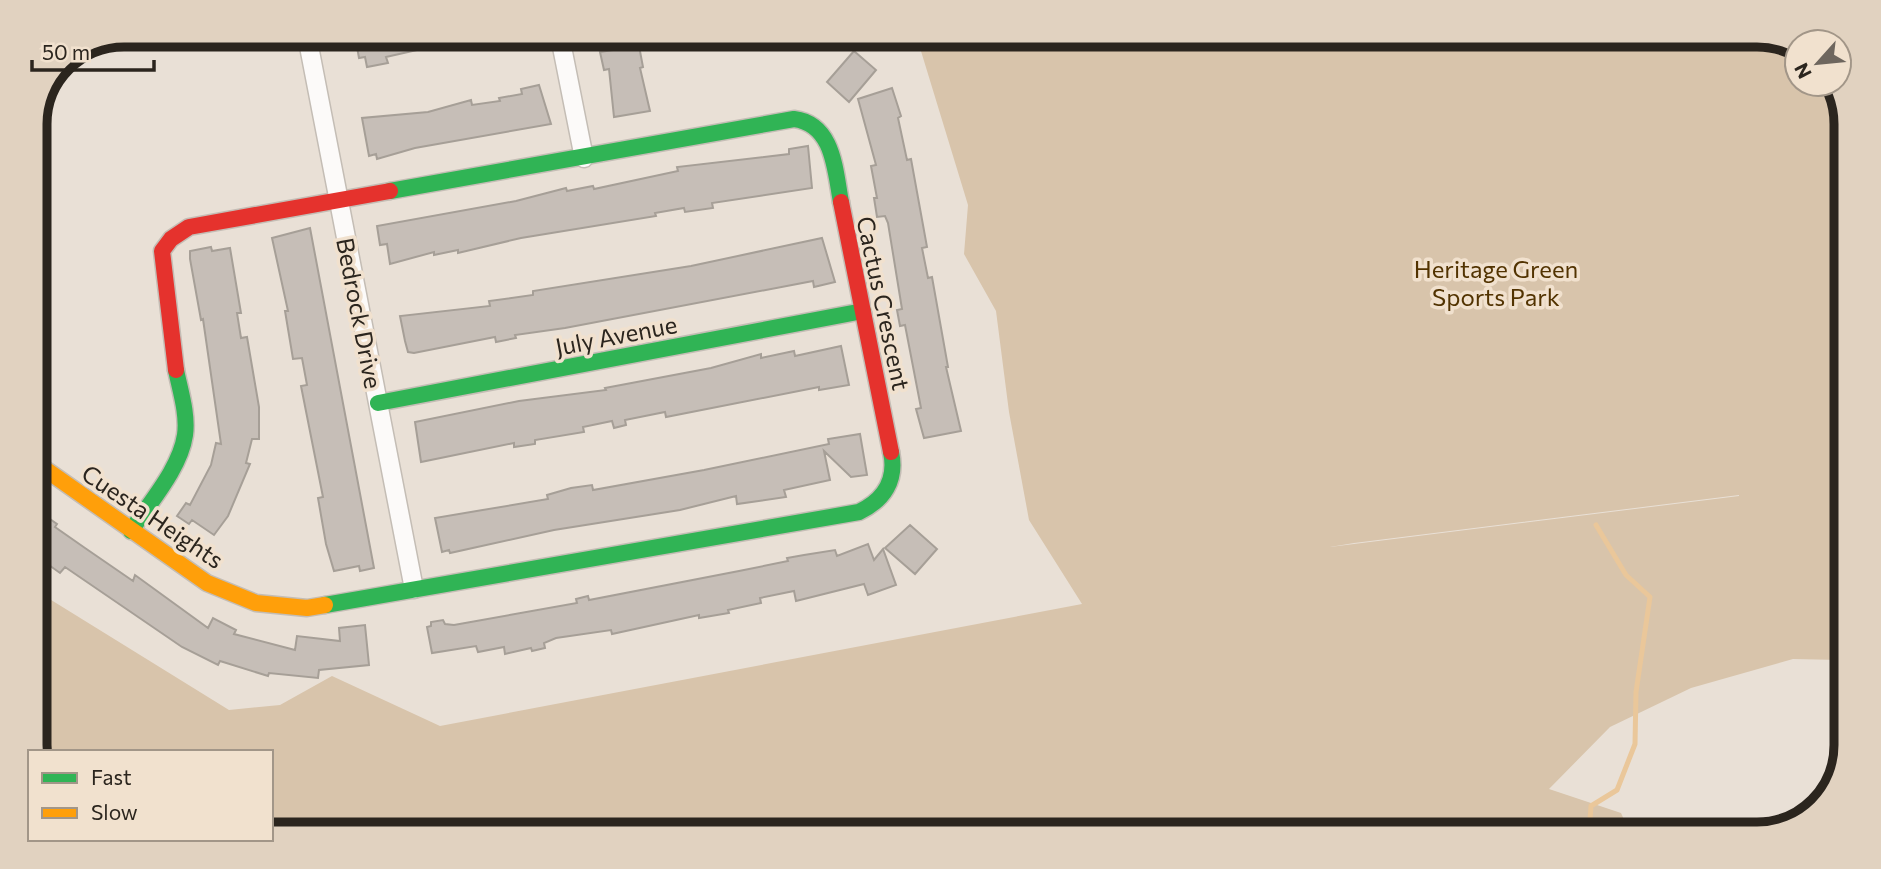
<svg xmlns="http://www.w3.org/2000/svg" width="1881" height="869" viewBox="0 0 1881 869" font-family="Commissioner,sans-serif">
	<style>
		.green { fill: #d8c4ab; fill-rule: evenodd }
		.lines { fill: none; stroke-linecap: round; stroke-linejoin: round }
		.stream { stroke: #eac79a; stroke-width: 5 }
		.building { fill: #c6beb7; stroke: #a69f97; stroke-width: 2 }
		.street-casing { stroke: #c4bdb5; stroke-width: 21 }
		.fast-casing { stroke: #c4bdb5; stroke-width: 19 }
		.slow-casing { stroke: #c4bdb5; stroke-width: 19 }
		.jam-casing { stroke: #c4bdb5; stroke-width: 19 }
		.street { stroke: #fcfaf9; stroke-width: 18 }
		.fast { stroke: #30b455; stroke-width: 16 }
		.slow { stroke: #ff9f0a; stroke-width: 16 }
		.jam { stroke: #e5322d; stroke-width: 16 }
		.labels { text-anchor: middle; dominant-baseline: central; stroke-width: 7; stroke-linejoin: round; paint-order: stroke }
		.park-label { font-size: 24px; fill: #523301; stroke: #f1e1ce }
		.street-label { font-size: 24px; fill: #2b251e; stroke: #f1e1ce }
		.rim { fill: none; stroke: #2b251e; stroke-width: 9 }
	</style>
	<rect width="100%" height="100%" fill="#e9e0d6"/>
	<path class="green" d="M917,38L1791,42L1797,47V84H1834L1846,119L1840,660L1793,659L1691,688L1610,727L1549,789L1621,813L1630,833L271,828V752H36L35,590L229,710L280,705L332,676L440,726L1082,604L1029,520L1009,412L996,311L964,254L968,205ZM1739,495V496L1330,547L1354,543Z"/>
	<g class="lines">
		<path class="stream" d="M1589,833L1591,806L1617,790L1635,744L1636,692L1650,597L1626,575L1596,525"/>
	</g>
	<path class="building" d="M355,36H447L448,43L386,57L388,63L367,67L365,57L359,58Z
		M639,46L643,67L640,68L650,111L614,117L609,69L604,70L600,52Z
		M854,51L876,70L849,102L827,82Z
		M539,85L551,124L415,148L377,159L376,154L369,156L362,118L428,112L471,100L472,105L500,101L499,98L522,94L521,89Z
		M892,88L901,116L898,118L907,160L911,159L927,247L922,248L928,278L932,277L948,367H946L961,431L924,438L916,409L921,408L905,325L900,326L897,310L902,309L888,223L885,216L877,217L874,198H877L871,166L876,165L858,99Z
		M808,146L812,188L712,203L713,208L685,212L684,208L655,213L656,216L521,238L458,253V250L434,255V252L390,264L387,244L380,245L377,226L516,201L566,188L567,191L593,186L594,189L678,171L677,167L789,154V149Z
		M310,228L374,568L360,571L359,566L334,571L326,544L318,498L323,497L301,386L307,385L302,358L293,359L285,311H288L272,238Z
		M822,238L835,282L814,287L813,281L565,328L515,335L516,338L496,342L495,337L414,353L408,352L405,341L400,316L490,306L489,301L533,295V291L691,266Z
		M211,247L212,251L230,248L241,313H237L241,338L247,337L259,407V439H252L246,463L250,464L228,516L214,535L192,520L189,524L177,516L186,503L190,505L211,465L216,443L221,444L203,319L201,320L190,259V251Z
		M841,346L849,385L819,390V387L666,417L665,412L625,420L626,425L614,428L612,421L583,427L584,432L535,440V444L514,447V443L421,462L415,422L519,401L606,390L605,388L711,368L761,354V358L794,351L795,356Z
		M860,434L867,475L851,477L824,451L830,480L784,490L786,497L737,504L736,496L680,510L554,530L450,553L449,550L442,552L435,518L548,499L547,495L571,488L592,485L593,490L704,470L829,444L828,439Z
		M35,514L42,518L44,515L57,524L55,527L85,548L133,581L135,575L208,628L213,618L236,630L234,634L295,650L297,636L340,641L339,628L365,625L369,665L319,670L318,678L269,673L268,676L220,661L218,665L182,647L65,567L60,573L35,555Z
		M910,525L937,549L915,574L885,548Z
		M868,544L874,560L883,549L896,585L868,595L864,584L796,601L794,591L760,598L761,603L728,610L729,613L699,618V615L612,634L611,630L556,638L544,643L545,648L532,651L531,648L505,654L504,647L478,652L476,646L432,653L427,627L431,626V622L443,620L445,624L454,625L577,603L576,599L588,596L589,600L739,571L788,561L787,558L804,555L835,550L837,556Z"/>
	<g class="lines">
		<g class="street-casing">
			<path id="street" d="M307,36L414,589
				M560,37L584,158"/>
		</g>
		<g class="fast-casing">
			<path id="fast" d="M390,191L794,119C834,124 835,171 841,202
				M378,403L863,311
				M131,531C149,503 180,469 185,435C188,414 180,390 176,370
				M325,605L859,512C884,500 897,480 891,452"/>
		</g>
		<g class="slow-casing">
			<path id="slow" d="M35,462L207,583L256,603L307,608L325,605"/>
		</g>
		<g class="jam-casing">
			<path id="jam" d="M841,202L891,452
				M176,370L162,251L171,239L189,227L390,191"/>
		</g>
		<use href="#street" class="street"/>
		<use href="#fast" class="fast"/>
		<use href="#slow" class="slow"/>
		<use href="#jam" class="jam"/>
	</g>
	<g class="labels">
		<g class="park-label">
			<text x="1496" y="268">Heritage Green<tspan x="1496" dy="28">Sports Park</tspan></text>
		</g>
		<g class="street-label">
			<text transform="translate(884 303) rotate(78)">Cactus Crescent</text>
			<text transform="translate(360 313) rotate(79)">Bedrock Drive</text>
			<text transform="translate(616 335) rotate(-11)">July Avenue</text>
			<text transform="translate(153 516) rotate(34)">Cuesta Heights</text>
		</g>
	</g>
	<path d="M0 0H1881V869H0ZM124 47H1757A77 77 0 0 1 1834 124V745A77 77 0 0 1 1757 822H124A77 77 0 0 1 47 745V124A77 77 0 0 1 124 47Z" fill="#e1d2c0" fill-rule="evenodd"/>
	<path class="rim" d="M124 47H1757A77 77 0 0 1 1834 124V745A77 77 0 0 1 1757 822H124A77 77 0 0 1 47 745V124A77 77 0 0 1 124 47Z"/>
	<rect x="28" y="750" width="245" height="91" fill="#f1e1ce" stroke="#a29688" stroke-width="2"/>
	<rect x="42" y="773" width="35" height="10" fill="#30b455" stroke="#a29688" stroke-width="2"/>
	<text x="91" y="785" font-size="21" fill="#2b251e">Fast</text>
	<rect x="42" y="808" width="35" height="10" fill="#ff9f0a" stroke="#a29688" stroke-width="2"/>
	<text x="91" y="820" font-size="21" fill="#2b251e">Slow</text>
	<g transform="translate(1818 63) rotate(243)"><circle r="33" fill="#f1e1ce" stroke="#a29688" stroke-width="2"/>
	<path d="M0-5L12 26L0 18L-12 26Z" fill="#6e665e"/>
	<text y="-10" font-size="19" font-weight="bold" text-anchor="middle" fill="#2b251e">N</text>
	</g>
	<path d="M32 60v10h122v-10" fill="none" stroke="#2b251e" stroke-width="3.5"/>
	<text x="42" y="60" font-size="21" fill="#2b251e" stroke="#f1e1ce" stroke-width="5" paint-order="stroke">50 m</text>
</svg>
